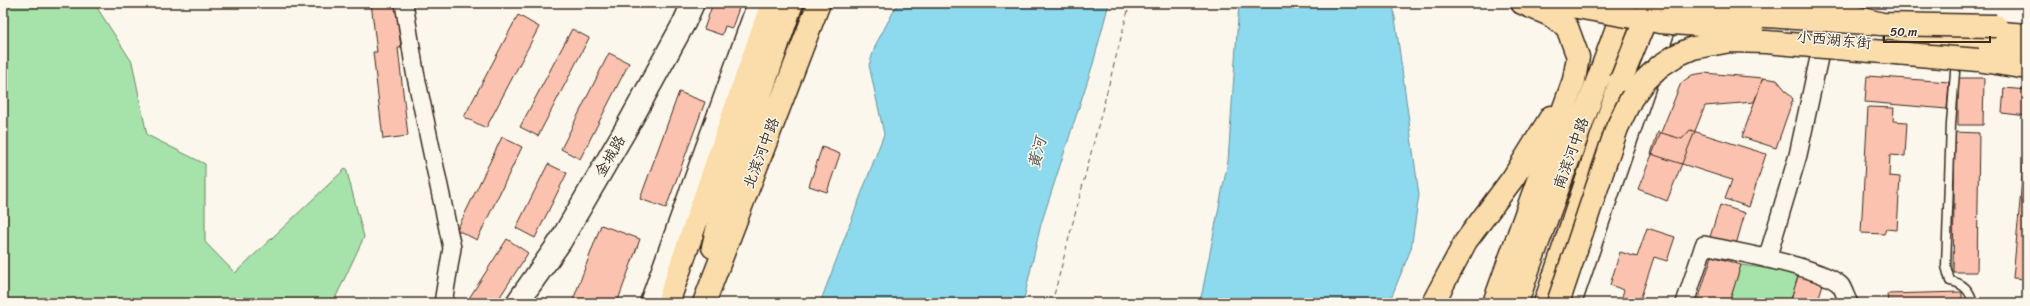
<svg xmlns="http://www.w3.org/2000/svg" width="2030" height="306" viewBox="0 0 2030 306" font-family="Sriracha,'LXGW WenKai TC',sans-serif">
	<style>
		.green { fill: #a5e3aa; stroke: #708664 }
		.water { fill: #8dd9ed; stroke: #6c939a }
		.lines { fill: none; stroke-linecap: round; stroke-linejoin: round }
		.ferry { stroke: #505652; stroke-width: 1; stroke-dasharray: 5 4; stroke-linecap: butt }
		.building { fill: #fbc3af; stroke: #3b2a1e }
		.lane-casing { stroke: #3b2a1e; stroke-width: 11 }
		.street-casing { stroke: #3b2a1e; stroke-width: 20 }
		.secondary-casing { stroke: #3b2a1e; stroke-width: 25 }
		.primary-casing { stroke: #3b2a1e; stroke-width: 25 }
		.highway-casing { stroke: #3b2a1e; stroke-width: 25 }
		.lane { stroke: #fbf7ec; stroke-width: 8 }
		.street { stroke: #fbf7ec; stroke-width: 17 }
		.secondary { stroke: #fbf7ec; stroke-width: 22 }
		.primary { stroke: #fbddab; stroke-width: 22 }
		.highway { stroke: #fbddab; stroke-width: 22 }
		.primary-bridge-casing { stroke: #3b2a1e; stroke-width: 25; stroke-linecap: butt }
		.highway-bridge-casing { stroke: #3b2a1e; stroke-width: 25; stroke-linecap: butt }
		.primary-bridge { stroke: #fbddab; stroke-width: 22 }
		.highway-bridge { stroke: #fbddab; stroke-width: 22 }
		.labels { text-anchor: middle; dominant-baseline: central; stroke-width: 3; stroke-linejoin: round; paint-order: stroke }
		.street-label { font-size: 15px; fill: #3b2a1e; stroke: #fbf7ec }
		.water-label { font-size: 16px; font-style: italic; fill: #505652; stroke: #fbf7ec }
	</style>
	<rect width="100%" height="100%" fill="#fbf7ec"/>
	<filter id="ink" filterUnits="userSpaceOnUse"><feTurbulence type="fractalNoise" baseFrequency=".025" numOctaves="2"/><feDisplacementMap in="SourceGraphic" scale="8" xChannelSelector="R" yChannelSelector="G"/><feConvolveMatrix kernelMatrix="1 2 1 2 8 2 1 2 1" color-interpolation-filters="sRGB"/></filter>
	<g filter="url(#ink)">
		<path class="green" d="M3,3H94L132,62L147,135L205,164V242L235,273L346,168L364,237L333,303H3Z
			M1741,265L1799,273L1790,303H1729Z"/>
		<path class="water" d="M898,3H1109L1093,64L1041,224L1023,303H820L884,134L869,65L876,44Z
			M1239,3H1393L1419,195L1411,249L1389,303H1199L1202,293L1228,161Z"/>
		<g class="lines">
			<path class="ferry" d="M1052,303L1130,3"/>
		</g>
		<path class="building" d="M371,3H396L401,48H398L408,136L383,139L373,52H377Z
			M713,3L740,5L732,28L725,26L722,35L704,29Z
			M518,15L539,27L486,128L464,117Z
			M572,29L589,38L538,136L520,127Z
			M609,53L629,63L580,159L561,149Z
			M1704,73L1763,78L1754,102L1705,106L1667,201L1638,189L1681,83L1692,75Z
			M1867,76L1949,82L1947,109L1865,102Z
			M1763,78L1777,80L1793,99L1776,148L1742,137Z
			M1958,78H1984L1983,125H1958Z
			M2004,88L2027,90V116L2002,113Z
			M679,92L705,102L666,208L640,199Z
			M1868,107L1894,108L1893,121L1907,122L1905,156L1890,155L1889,176L1900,177L1897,230L1886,229L1884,234L1861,233Z
			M1690,130L1766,154L1749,207L1725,199L1732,180L1651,154L1658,132L1682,139Z
			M1955,132L1979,133L1977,272H1953Z
			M2026,135H2027V303H2025L2027,279L2013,278Z
			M502,137L522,147L477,240L457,230Z
			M822,147L840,154L827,192L809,186Z
			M548,164L567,173L535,238L516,228Z
			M1720,205L1745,213L1735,248L1709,240Z
			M601,225L640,239L617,303H572Z
			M1647,228L1675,237L1667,261L1654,257L1639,303H1620L1624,290L1610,285L1620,252L1637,257Z
			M507,239L528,253L496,303H466Z
			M1712,256L1741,265L1729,303H1697Z
			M1799,273L1824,281L1817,303H1790Z
			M1962,292V303H1888L1887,294Z"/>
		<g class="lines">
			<g class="lane-casing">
				<path id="lane" d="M1956,59L1951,124L1946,266L1950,281C1963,283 1970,290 1973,303"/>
			</g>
			<g class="street-casing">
				<path id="street" d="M404,3L415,72L452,248L443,303
					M1767,259L1798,155L1823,39
					M1685,303L1704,245C1731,251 1827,268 1841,286C1844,291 1846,298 1849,303"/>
			</g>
			<g class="secondary-casing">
				<path id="secondary" d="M517,303L560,242L627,127L684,23L693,3
					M651,303L759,3
					M1570,303L1665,26L1675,6"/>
			</g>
			<g class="primary-casing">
				<path id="primary" d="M1549,3L1577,7
					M1974,31L2027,35
					M1895,39L2027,51
					M1983,61L2027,68
					M713,247L725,197L792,3
					M668,303L772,3
					M704,303L819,3"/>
			</g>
			<g class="highway-casing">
				<path id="highway" d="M1433,303L1466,241L1513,178L1551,117
					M1494,303L1574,80L1578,57L1567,27L1550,15L1522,3
					M1517,303L1530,264L1626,3
					M1545,303L1621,80"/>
			</g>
			<use href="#lane" class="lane"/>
			<use href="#street" class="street"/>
			<use href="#secondary" class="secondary"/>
			<use href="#primary" class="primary"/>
			<use href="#highway" class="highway"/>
			<g class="primary-bridge-casing">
				<path id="primary-bridge" d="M1669,3L1751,15L1882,24L1996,26
					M1577,7L1660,22L1752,29
					M1558,303L1617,128L1631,99L1645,80L1660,66L1677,55L1693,48L1730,41L1766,42L1978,60"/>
			</g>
			<g class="highway-bridge-casing">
				<path id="highway-bridge" d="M1803,3L1882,24
					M1621,80L1652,3"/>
			</g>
			<use href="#primary-bridge" class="primary-bridge"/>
			<use href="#highway-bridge" class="highway-bridge"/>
		</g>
	</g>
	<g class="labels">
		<g class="street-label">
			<text transform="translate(1834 40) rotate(5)">小西湖东街</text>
			<text transform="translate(761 153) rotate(-69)">北滨河中路</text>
			<text transform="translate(1571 153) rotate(-70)">南滨河中路</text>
			<text transform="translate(610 156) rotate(-60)">金城路</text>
		</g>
		<g class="water-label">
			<text transform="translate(1037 153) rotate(-76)">黄河</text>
		</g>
	</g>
	<rect width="2030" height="306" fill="none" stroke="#fbf7ec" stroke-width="16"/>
	<rect x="8" y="8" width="2014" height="290" fill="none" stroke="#3b2a1e" stroke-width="1.5" filter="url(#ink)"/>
	<path d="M1884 36v6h106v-6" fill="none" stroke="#3b2a1e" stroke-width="2"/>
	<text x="1890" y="36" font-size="12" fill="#3b2a1e" stroke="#fbf7ec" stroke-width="3" paint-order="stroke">50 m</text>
</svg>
